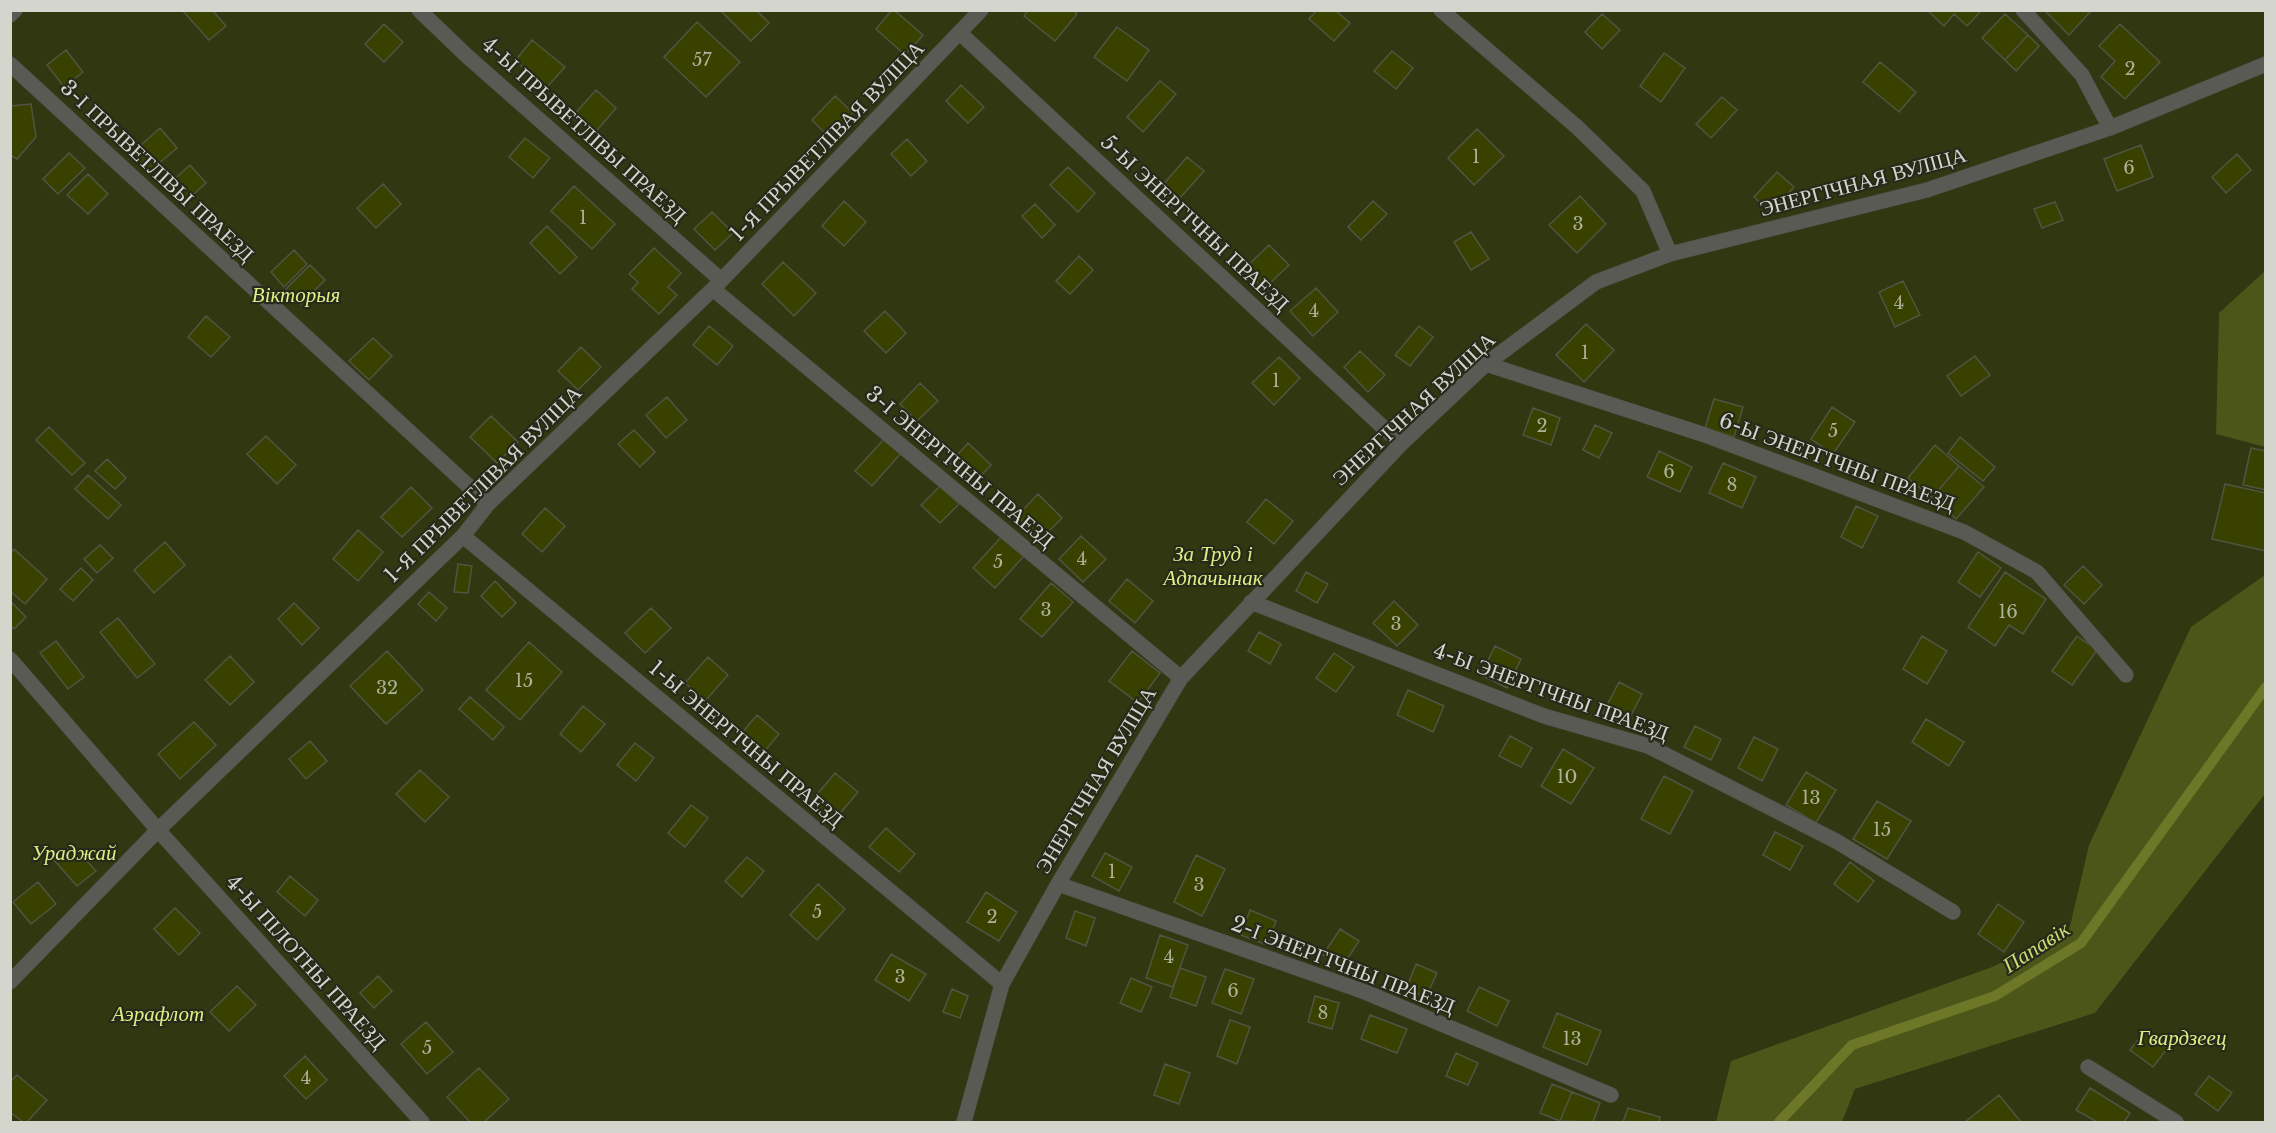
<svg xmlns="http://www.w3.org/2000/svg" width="2276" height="1133" viewBox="0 0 2276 1133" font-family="'Libre Baskerville',serif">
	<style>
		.green { fill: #313710 }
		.forest { fill: #4d5619 }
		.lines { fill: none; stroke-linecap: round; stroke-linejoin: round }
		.stream { stroke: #6c7827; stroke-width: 10 }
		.building { fill: #394100; stroke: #515444; stroke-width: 1.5 }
		.minor-casing { stroke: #434537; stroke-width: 16 }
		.minor { stroke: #595a53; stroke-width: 15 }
		.labels { text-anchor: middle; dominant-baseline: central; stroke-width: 4.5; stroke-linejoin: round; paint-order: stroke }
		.number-label { font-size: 18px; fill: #adb19a }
		.street-label { font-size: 21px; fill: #d4d6cd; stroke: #27291b }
		.park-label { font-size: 21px; font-style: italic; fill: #ddef83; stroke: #27291b }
		.water-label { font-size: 22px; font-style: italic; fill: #cadb6f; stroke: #27291b }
	</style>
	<rect width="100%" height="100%" fill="#27291b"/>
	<path class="green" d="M10,11H2265V271L2219,314L2216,434L2265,447V575L2259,580L2089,845L2069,930L1992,967L1732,1061L1716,1122H11Z
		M2265,794V1122H1842L1855,1089L2095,1013Z"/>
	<path class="forest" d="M2265,271V447L2216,434L2219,313Z
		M2265,575V794L2095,1013L1855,1089L1842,1122H1716L1731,1061L1992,967L2069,930L2089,845L2191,627Z"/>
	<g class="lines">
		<path class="stream" d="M1779,1122L1852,1045L1995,996L2081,943L2266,687"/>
	</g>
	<path class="building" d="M182,10H212L226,26L209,40Z
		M756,10L769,23L751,41L721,11Z
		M892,10H894L923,35L905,55L876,29Z
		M1028,10H1073L1077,14L1055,41L1024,16Z
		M1317,10H1335L1350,23L1334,41L1309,19Z
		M1927,10H1982L1967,26L1954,14L1944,26Z
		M2048,10H2092L2069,35L2046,12Z
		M1602,14L1620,30L1602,49L1585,32Z
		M2005,14L2028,35L2005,60L1982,38Z
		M697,22L740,62L706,97L664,57Z
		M384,24L403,42L384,62L365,44Z
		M2120,24L2160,62L2125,99L2101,77L2115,61L2099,46Z
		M1117,27L1149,50L1127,81L1094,57Z
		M2028,35L2039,46L2016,71L2005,60Z
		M532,40L565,67L547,87L515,61Z
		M66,50L83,72L64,87L47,65Z
		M1392,51L1413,68L1396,89L1374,71Z
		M1664,53L1685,68L1661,102L1640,86Z
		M1880,62L1916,92L1899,112L1863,82Z
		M1160,81L1176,94L1143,132L1127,117Z
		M961,85L984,107L968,123L946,101Z
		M596,90L616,108L593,135L572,117Z
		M835,96L853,113L829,137L812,120Z
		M1722,97L1737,110L1711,138L1696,124Z
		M31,104L36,137L17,159L10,155V106Z
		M160,128L177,148L149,172L132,153Z
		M1477,129L1504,156L1474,185L1448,158Z
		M525,138L550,158L533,178L509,157Z
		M907,139L927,161L911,176L891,154Z
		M2141,145L2153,177L2117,191L2104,159Z
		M69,153L85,168L58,194L43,179Z
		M2237,154L2251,170L2226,193L2212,177Z
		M1187,157L1204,171L1171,208L1155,194Z
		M190,165L206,183L184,203L168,185Z
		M1068,167L1095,193L1078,212L1050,185Z
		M1777,172L1794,187L1771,213L1754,197Z
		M88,174L108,194L88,214L67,195Z
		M383,184L401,204L376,228L357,208Z
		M574,186L615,224L592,249L551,211Z
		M1580,196L1606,224L1577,253L1549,225Z
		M844,201L866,222L844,246L822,226Z
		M1373,201L1387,214L1361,240L1348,227Z
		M2055,202L2063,220L2042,228L2034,209Z
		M1035,204L1055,225L1042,238L1022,216Z
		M712,212L733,233L715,250L694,229Z
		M547,226L577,257L560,274L530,243Z
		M1471,232L1489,259L1471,270L1454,242Z
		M1269,245L1289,265L1264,289L1244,269Z
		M654,248L681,273L668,287L677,295L659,314L632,289L638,282L629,274Z
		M294,250L307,264L284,287L271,272Z
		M1079,256L1093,270L1070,294L1056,281Z
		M783,262L816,293L794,316L762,284Z
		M310,265L325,280L301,304L286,289Z
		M1903,281L1920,315L1895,327L1879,292Z
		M1316,288L1338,312L1313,336L1290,311Z
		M885,311L906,333L886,353L864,331Z
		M206,316L230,337L211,357L188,337Z
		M1586,324L1614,350L1584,382L1556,355Z
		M709,326L733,346L717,365L693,345Z
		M1419,326L1433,337L1410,366L1395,355Z
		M373,338L392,356L369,380L349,361Z
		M581,347L601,367L578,390L558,371Z
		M1360,351L1385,375L1368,392L1344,367Z
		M1975,356L1990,375L1961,396L1947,376Z
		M1279,357L1300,378L1274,405L1252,383Z
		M920,383L938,401L917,421L900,404Z
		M667,397L687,420L666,438L646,415Z
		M1714,399L1743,407L1734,437L1705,428Z
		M1832,407L1855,422L1833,454L1811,439Z
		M1533,408L1560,418L1551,445L1523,435Z
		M491,416L518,442L497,463L470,437Z
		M1595,425L1612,433L1599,458L1583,450Z
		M49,427L85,463L72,475L36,440Z
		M634,430L655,452L640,467L618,444Z
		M266,436L296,465L277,484L247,454Z
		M1960,437L1995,467L1983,481L1948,453Z
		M885,438L902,452L872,486L855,471Z
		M968,443L991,465L973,484L950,463Z
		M1935,445L1959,466L1932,498L1908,478Z
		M2251,448L2266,451V490L2243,485Z
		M1659,451L1692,467L1680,492L1647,477Z
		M107,459L126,478L115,489L95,471Z
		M1723,463L1756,477L1742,508L1709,493Z
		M1959,466L1984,487L1956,519L1932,498Z
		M88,475L121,505L108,519L75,489Z
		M2225,484L2266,493V551L2212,539Z
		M940,486L959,504L940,523L921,505Z
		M411,487L432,508L402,537L381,517Z
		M1038,494L1062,518L1041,539L1017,516Z
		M1266,499L1293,521L1274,544L1247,522Z
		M1856,506L1878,516L1862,548L1841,537Z
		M545,508L565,526L542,552L522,534Z
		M358,530L383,552L358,581L333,559Z
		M1002,536L1024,556L995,588L973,568Z
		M1081,536L1106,559L1083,582L1059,559Z
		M165,542L185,565L154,593L134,570Z
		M100,545L113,558L97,573L84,559Z
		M14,549L47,579L25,604L10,591V554Z
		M1978,552L2001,568L1980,597L1958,582Z
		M458,564L472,566L468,593L454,592Z
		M2083,566L2102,585L2084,604L2064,585Z
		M81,568L93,580L73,601L60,589Z
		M1306,572L1328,584L1317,603L1296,591Z
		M2005,572L2046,599L2023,634L2009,625L1995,646L1968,627Z
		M1127,579L1153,601L1135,623L1109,601Z
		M495,581L516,603L502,617L481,596Z
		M1051,583L1073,602L1042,637L1020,619Z
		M429,592L447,608L436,621L418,604Z
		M10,601L26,617L14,629L10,625Z
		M1394,601L1418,625L1397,646L1373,623Z
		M294,603L319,628L302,645L278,619Z
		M651,608L671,628L645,653L625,633Z
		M118,618L155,664L137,678L100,632Z
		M1259,632L1281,644L1270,664L1248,651Z
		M1922,636L1947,651L1927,684L1903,669Z
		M2077,636L2097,650L2072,685L2052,671Z
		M56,641L84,677L68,689L40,653Z
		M529,642L562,672L520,720L486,690Z
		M1495,646L1521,659L1507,688L1481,675Z
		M387,651L423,690L386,724L350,686Z
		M1132,651L1160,673L1138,703L1109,681Z
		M1334,653L1354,667L1336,692L1316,678Z
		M230,656L254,682L230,705L205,680Z
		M708,657L728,675L705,701L685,683Z
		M1619,682L1642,694L1626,725L1603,713Z
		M1408,690L1444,706L1433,732L1397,715Z
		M470,697L504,727L493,740L459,709Z
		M583,706L605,724L581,752L560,734Z
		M757,715L779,734L763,753L741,734Z
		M1926,719L1964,742L1949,766L1912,742Z
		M194,722L216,745L180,779L158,754Z
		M1695,726L1721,739L1711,760L1684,747Z
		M1510,736L1532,748L1521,767L1499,756Z
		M1754,737L1778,749L1762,781L1738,768Z
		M310,741L327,761L306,779L289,759Z
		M635,743L654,758L636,781L617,765Z
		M1563,749L1594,768L1571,804L1541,786Z
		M420,770L449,797L425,822L396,794Z
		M1806,772L1836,790L1816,823L1786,805Z
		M835,773L858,792L832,823L809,804Z
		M1664,776L1693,791L1670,834L1641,819Z
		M1877,801L1911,821L1887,859L1853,839Z
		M691,805L708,818L685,847L668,833Z
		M886,828L915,854L899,872L869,847Z
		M1775,832L1803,846L1790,870L1763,855Z
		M73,845L96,871L77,886L54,860Z
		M1105,853L1132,867L1119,891L1092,876Z
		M1196,855L1225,869L1202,916L1174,902Z
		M747,857L764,871L742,897L725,881Z
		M1850,862L1874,881L1858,902L1834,884Z
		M290,876L318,900L305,916L277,892Z
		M38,882L56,904L31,924L13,902Z
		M818,884L845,909L817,940L790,915Z
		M986,892L1017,912L999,941L967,922Z
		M1998,904L2024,922L2004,952L1978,934Z
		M175,908L200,933L179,955L154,929Z
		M1250,910L1276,921L1267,945L1241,935Z
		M1075,911L1095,918L1086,946L1066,938Z
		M1340,929L1359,941L1342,967L1323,955Z
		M1160,935L1188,945L1173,987L1146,978Z
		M891,954L926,974L909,1001L875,980Z
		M1416,964L1437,973L1426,997L1406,989Z
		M1180,968L1206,977L1196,1006L1170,997Z
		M1225,969L1254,979L1241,1014L1212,1003Z
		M378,976L392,991L374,1008L360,993Z
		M1131,978L1152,987L1141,1012L1120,1003Z
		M237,986L256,1005L229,1031L210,1012Z
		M1479,987L1509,1001L1497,1026L1467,1011Z
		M952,989L968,996L960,1018L943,1012Z
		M1315,996L1339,1003L1332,1029L1308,1022Z
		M1557,1013L1601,1031L1587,1065L1543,1047Z
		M1370,1015L1407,1029L1397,1053L1361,1039Z
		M1230,1020L1250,1027L1237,1064L1217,1056Z
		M426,1022L453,1052L427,1074L401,1044Z
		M2144,1032L2167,1049L2153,1067L2130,1050Z
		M1456,1053L1478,1063L1468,1085L1446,1076Z
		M305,1056L327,1080L306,1099L284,1076Z
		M1165,1064L1190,1073L1179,1104L1154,1095Z
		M479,1068L509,1099L484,1122H470L447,1097Z
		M17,1075L47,1100L27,1122H23L10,1112V1082Z
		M2209,1076L2232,1093L2218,1111L2195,1094Z
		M1552,1084L1572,1092L1560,1121L1540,1113Z
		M2090,1088L2130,1113L2124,1122H2097L2076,1110Z
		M1572,1092L1600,1103L1593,1122L1560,1121Z
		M1999,1095L2021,1122H1965Z
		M1628,1108L1660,1117L1659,1122H1623Z"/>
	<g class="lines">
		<g class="minor-casing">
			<path id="minor" d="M419,10L467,56L721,280
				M1441,10L1577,127L1643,191L1670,254
				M2023,10L2082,75L2110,128
				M10,15L15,10
				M961,34L1401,444
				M10,64L488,504
				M713,289L1181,678
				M1486,364L1705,435L1964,532L2037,572L2126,675
				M463,536L1002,984
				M1251,602L1544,716L1648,746L1836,841L1953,912
				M10,659L158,830L422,1122
				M1058,884L1365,992L1611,1095
				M10,982L158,830L463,536L488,504L713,289L981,10
				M2088,1067L2176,1122
				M964,1122L1002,984L1058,884L1181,678L1401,444L1486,364L1596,282L1670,254L1927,190L2110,128L2266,64"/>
		</g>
		<use href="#minor" class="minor"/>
	</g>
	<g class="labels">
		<g class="number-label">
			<text x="702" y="60">57</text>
			<text x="2130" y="69">2</text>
			<text x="1476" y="157">1</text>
			<text x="2129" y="168">6</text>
			<text x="583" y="218">1</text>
			<text x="1578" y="224">3</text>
			<text x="1899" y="303">4</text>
			<text x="1314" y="311">4</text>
			<text x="1585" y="353">1</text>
			<text x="1276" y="381">1</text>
			<text x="1542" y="426">2</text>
			<text x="1833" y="431">5</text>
			<text x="1669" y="472">6</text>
			<text x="1732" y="485">8</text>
			<text x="1082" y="559">4</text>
			<text x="998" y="562">5</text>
			<text x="1046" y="610">3</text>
			<text x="2008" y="612">16</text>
			<text x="1396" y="624">3</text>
			<text x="524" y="681">15</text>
			<text x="387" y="688">32</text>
			<text x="1567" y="777">10</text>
			<text x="1811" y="798">13</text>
			<text x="1882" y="830">15</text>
			<text x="1112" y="872">1</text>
			<text x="1199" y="885">3</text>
			<text x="817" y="912">5</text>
			<text x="992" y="917">2</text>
			<text x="1169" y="957">4</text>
			<text x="900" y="977">3</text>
			<text x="1233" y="991">6</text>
			<text x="1323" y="1013">8</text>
			<text x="1572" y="1039">13</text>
			<text x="427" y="1048">5</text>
			<text x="306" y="1078">4</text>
		</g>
		<g class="street-label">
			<text transform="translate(584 130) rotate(42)">4-Ы ПРЫВЕТЛІВЫ ПРАЕЗД</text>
			<text transform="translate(827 141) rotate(-46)">1-Я ПРЫВЕТЛІВАЯ ВУЛІЦА</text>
			<text transform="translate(157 171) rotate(43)">3-І ПРЫВЕТЛІВЫ ПРАЕЗД</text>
			<text transform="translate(1863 182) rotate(-15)">ЭНЕРГІЧНАЯ ВУЛІЦА</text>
			<text transform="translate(1195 223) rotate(43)">5-Ы ЭНЕРГІЧНЫ ПРАЕЗД</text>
			<text transform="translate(1414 409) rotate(-43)">ЭНЕРГІЧНАЯ ВУЛІЦА</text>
			<text transform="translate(1837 462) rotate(20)">6-Ы ЭНЕРГІЧНЫ ПРАЕЗД</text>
			<text transform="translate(960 467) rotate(40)">3-І ЭНЕРГІЧНЫ ПРАЕЗД</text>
			<text transform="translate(483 484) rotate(-45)">1-Я ПРЫВЕТЛІВАЯ ВУЛІЦА</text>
			<text transform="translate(1551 692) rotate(20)">4-Ы ЭНЕРГІЧНЫ ПРАЕЗД</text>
			<text transform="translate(746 744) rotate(40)">1-Ы ЭНЕРГІЧНЫ ПРАЕЗД</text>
			<text transform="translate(1096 780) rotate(-59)">ЭНЕРГІЧНАЯ ВУЛІЦА</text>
			<text transform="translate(306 962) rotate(48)">4-Ы ПІЛОТНЫ ПРАЕЗД</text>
			<text transform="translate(1343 965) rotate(21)">2-І ЭНЕРГІЧНЫ ПРАЕЗД</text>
		</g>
		<g class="park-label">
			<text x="296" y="295">Вікторыя</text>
			<text x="1213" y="554">За Труд і<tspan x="1213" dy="24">Адпачынак</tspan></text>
			<text x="74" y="853">Ураджай</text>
			<text x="158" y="1014">Аэрафлот</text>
			<text x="2182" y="1038">Гвардзеец</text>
		</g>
		<g class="water-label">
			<text transform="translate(2036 947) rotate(-33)">Папавік</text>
		</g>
	</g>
	<rect width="2276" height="1133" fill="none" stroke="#d4d6cd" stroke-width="24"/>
</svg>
